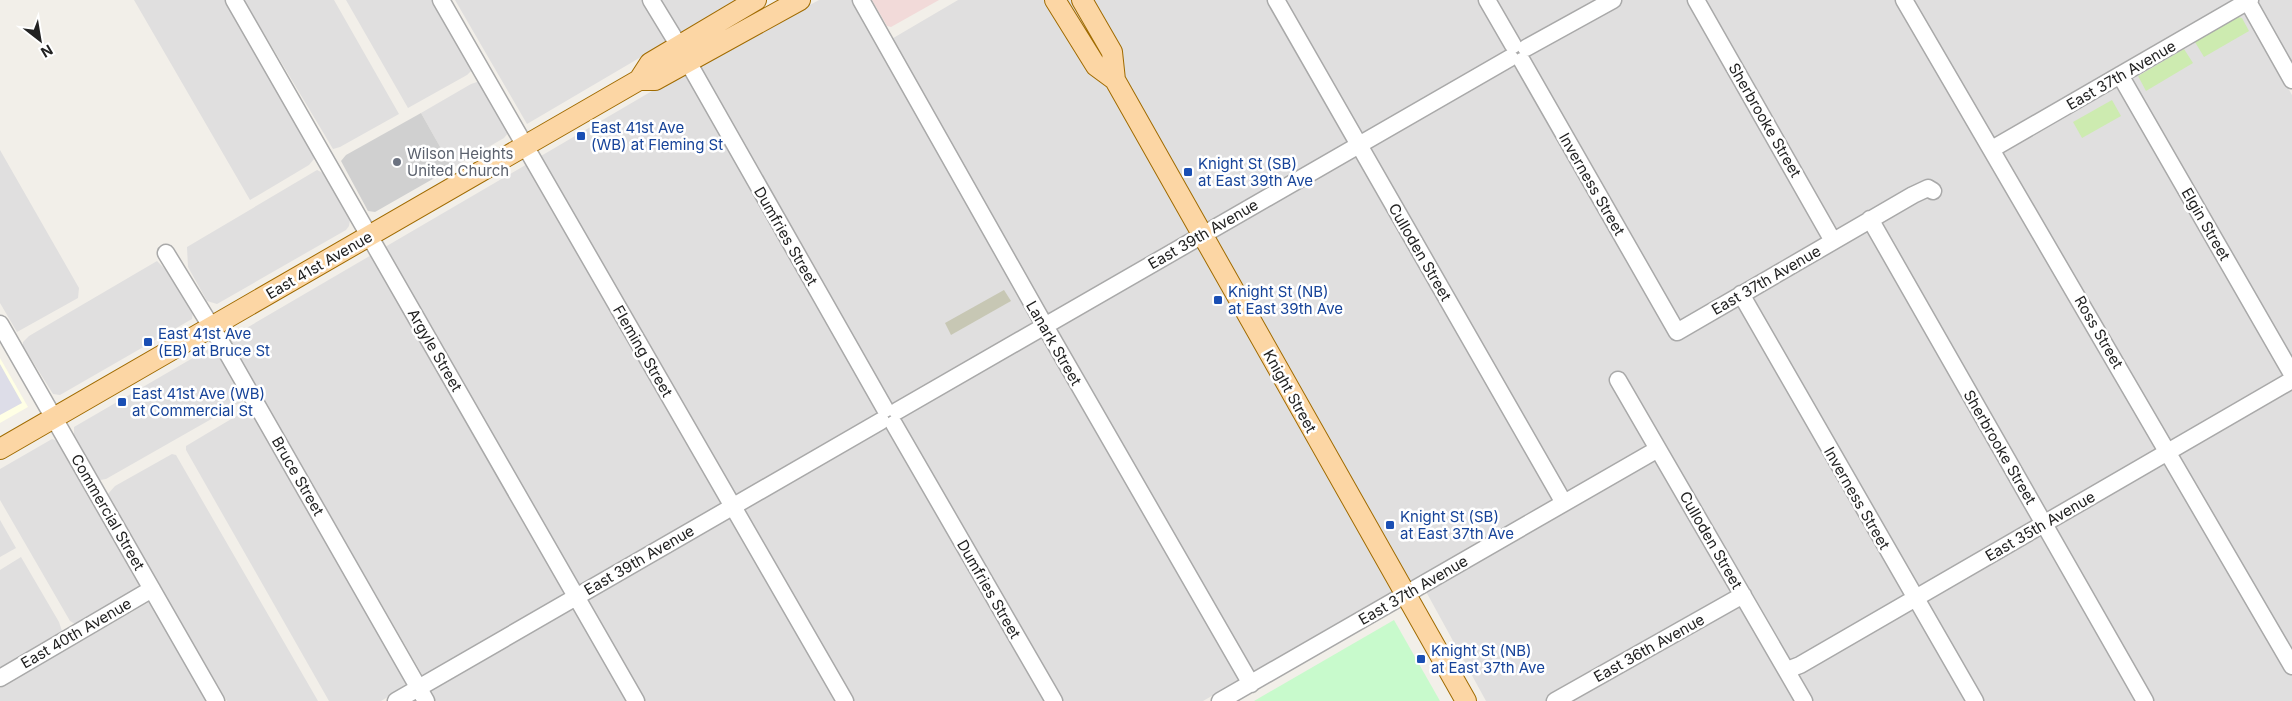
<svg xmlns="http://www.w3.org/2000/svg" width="2292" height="701" viewBox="0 0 2292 701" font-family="Inter,sans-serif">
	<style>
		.residential { fill: #e0dfdf }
		.commercial { fill: #f2dad9 }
		.education { fill: #ffffe5 }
		.religious { fill: #d0d0d0 }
		.construction { fill: #c7c7b4 }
		.grass { fill: #cdebb0 }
		.park { fill: #c8facc }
		.plaza { fill: #dddde8 }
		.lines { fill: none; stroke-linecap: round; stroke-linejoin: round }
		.minor-casing { stroke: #a9a9a9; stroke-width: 19 }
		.major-casing { stroke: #a06b00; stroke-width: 22 }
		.minor { stroke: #fff; stroke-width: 16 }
		.major { stroke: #fcd6a4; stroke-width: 20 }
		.transit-dot { fill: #1a4fb4; stroke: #fff; stroke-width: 2 }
		.worship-dot { fill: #6b7280; stroke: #fff; stroke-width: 2 }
		.labels { text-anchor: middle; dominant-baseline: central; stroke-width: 5; stroke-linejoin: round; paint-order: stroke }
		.street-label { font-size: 15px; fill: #222; stroke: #fff }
		.transit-label { font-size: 15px; fill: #164399; stroke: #fff; text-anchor: start }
		.worship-label { font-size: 15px; fill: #5b616d; stroke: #fff; text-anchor: start }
	</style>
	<rect width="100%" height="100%" fill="#f2efe9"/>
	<path class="residential" d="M134,0H226L313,154L314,159L309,165L250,200Z
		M244,0H334L399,114L340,147L333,149Z
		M346,0H436L473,69L467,75L408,108Z
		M455,0H738L527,124Z
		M819,0H852L878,47L958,0H2238L2292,95V701H1486L1418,577L1345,619L1343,625L1335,630L1327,629L1274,660L1270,668L1260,673L1254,672L1203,701H413L431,690L231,343V337L676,77Z
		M2259,0H2292V65L2259,8Z
		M480,81L509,132L504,138L452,168L421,113L471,84Z
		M0,150L79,288L78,298L17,332L0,303Z
		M317,170L323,173L350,220L349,226L346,230L217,304L207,301L188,267L187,247Z
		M157,261L173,277L193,311L192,319L60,395L53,394L23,346V342L29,336Z
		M210,348L217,351L244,398L243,401L106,479L100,480L74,437V427Z
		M248,409L252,411L406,683L403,688L381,701H329L186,450V446Z
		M52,439L58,441L140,582L139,586L133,592L75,624L70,621L0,500V469Z
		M172,454L176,455L318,701H227L107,495L115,486Z
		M0,520L16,548L0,557Z
		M21,557L59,622L62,631L0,669V570Z
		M149,602L153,604L209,701H0V688Z"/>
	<path class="commercial" d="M872,0H939L891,27L887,26Z"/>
	<path class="education" d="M0,358L28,407L0,423Z"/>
	<path class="religious" d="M421,113L452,168L375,212L368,211L341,161L346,155Z"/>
	<path class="construction" d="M1004,290L1011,301L951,335L945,323Z"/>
	<path class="grass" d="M2238,17L2242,18L2249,31L2204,57L2195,42Z
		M2184,49L2193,63L2146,91L2138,76Z
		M2112,100L2121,116L2082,138L2073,122Z"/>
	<path class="park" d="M1394,620L1440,701H1254Z"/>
	<path class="plaza" d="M0,364L22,403L0,415Z"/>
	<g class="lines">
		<g class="minor-casing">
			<path id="minor" d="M234,0L636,701
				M441,0L845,701
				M651,0L679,46
				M861,0L1045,326L1251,684
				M1276,0L1564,503
				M1487,0L1513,45
				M1696,0L1833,241
				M1904,0L2292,666
				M2247,0L2292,80
				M1526,48L1613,0
				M1522,61L1677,332L1913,195L1928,188L1933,191
				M688,62L885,409
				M2120,75L2292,374
				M1992,149L2250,0
				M1870,219L2145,701
				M166,253L225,349L426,701
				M1741,294L1975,701
				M0,324L216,701
				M1618,380L1804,701
				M897,411L1510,58
				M894,424L1054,701
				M1787,670L1800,665L2292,380
				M0,678L152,589
				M396,701L881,421
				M1220,701L1658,449
				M1555,701L1743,595"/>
		</g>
		<g class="major-casing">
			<path id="major" d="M1055,0L1096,66L1115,80
				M1082,0L1112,52L1115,80L1466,701
				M639,80H655L800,0
				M0,449L639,80L650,63L756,0"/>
		</g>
		<use href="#minor" class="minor"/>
		<use href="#major" class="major"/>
	</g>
	<g class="transit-dot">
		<rect x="576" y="131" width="10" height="10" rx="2.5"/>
		<rect x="1183" y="167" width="10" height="10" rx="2.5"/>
		<rect x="1213" y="295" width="10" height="10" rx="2.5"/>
		<rect x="143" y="337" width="10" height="10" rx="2.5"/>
		<rect x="117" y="397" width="10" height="10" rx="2.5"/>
		<rect x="1385" y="520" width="10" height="10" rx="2.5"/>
		<rect x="1416" y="654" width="10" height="10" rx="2.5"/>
	</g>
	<circle class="worship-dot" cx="397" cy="162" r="5"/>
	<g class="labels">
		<g class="street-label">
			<text transform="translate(2121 75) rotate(-30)">East 37th Avenue</text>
			<text transform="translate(1765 120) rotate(60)">Sherbrooke Street</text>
			<text transform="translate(1592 184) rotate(60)">Inverness Street</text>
			<text transform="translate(2206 224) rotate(60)">Elgin Street</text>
			<text transform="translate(1203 234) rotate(-30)">East 39th Avenue</text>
			<text transform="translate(786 236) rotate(60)">Dumfries Street</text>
			<text transform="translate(1420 252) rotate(60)">Culloden Street</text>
			<text transform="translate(319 265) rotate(-30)">East 41st Avenue</text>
			<text transform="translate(1766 280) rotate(-30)">East 37th Avenue</text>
			<text transform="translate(2099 332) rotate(60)">Ross Street</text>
			<text transform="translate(1054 343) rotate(60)">Lanark Street</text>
			<text transform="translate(435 350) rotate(60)">Argyle Street</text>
			<text transform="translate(643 351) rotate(60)">Fleming Street</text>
			<text transform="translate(1290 391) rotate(61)">Knight Street</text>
			<text transform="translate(2000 447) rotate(60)">Sherbrooke Street</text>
			<text transform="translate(298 476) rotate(60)">Bruce Street</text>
			<text transform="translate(1857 498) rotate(60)">Inverness Street</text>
			<text transform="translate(108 512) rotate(60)">Commercial Street</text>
			<text transform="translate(2040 526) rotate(-30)">East 35th Avenue</text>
			<text transform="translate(1711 540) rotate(60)">Culloden Street</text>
			<text transform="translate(639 560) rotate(-30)">East 39th Avenue</text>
			<text transform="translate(989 589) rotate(60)">Dumfries Street</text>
			<text transform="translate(1413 590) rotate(-30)">East 37th Avenue</text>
			<text transform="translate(76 633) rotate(-30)">East 40th Avenue</text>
			<text transform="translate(1649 648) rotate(-29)">East 36th Avenue</text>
		</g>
		<g class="transit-label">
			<text x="591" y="127">East 41st Ave<tspan x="591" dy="17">(WB) at Fleming St</tspan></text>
			<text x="1198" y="163">Knight St (SB)<tspan x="1198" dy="17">at East 39th Ave</tspan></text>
			<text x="1228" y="291">Knight St (NB)<tspan x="1228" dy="17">at East 39th Ave</tspan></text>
			<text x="158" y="333">East 41st Ave<tspan x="158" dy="17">(EB) at Bruce St</tspan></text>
			<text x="132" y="393">East 41st Ave (WB)<tspan x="132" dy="17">at Commercial St</tspan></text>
			<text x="1400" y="516">Knight St (SB)<tspan x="1400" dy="17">at East 37th Ave</tspan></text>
			<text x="1431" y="650">Knight St (NB)<tspan x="1431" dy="17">at East 37th Ave</tspan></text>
		</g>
		<g class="worship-label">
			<text x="407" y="153">Wilson Heights<tspan x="407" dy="17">United Church</tspan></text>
		</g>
	</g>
	<g transform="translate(40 40) rotate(149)" stroke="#ffffff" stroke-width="4" paint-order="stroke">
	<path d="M0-4L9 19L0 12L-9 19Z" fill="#222222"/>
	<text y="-8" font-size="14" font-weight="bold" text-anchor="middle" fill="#222222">N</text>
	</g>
</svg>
